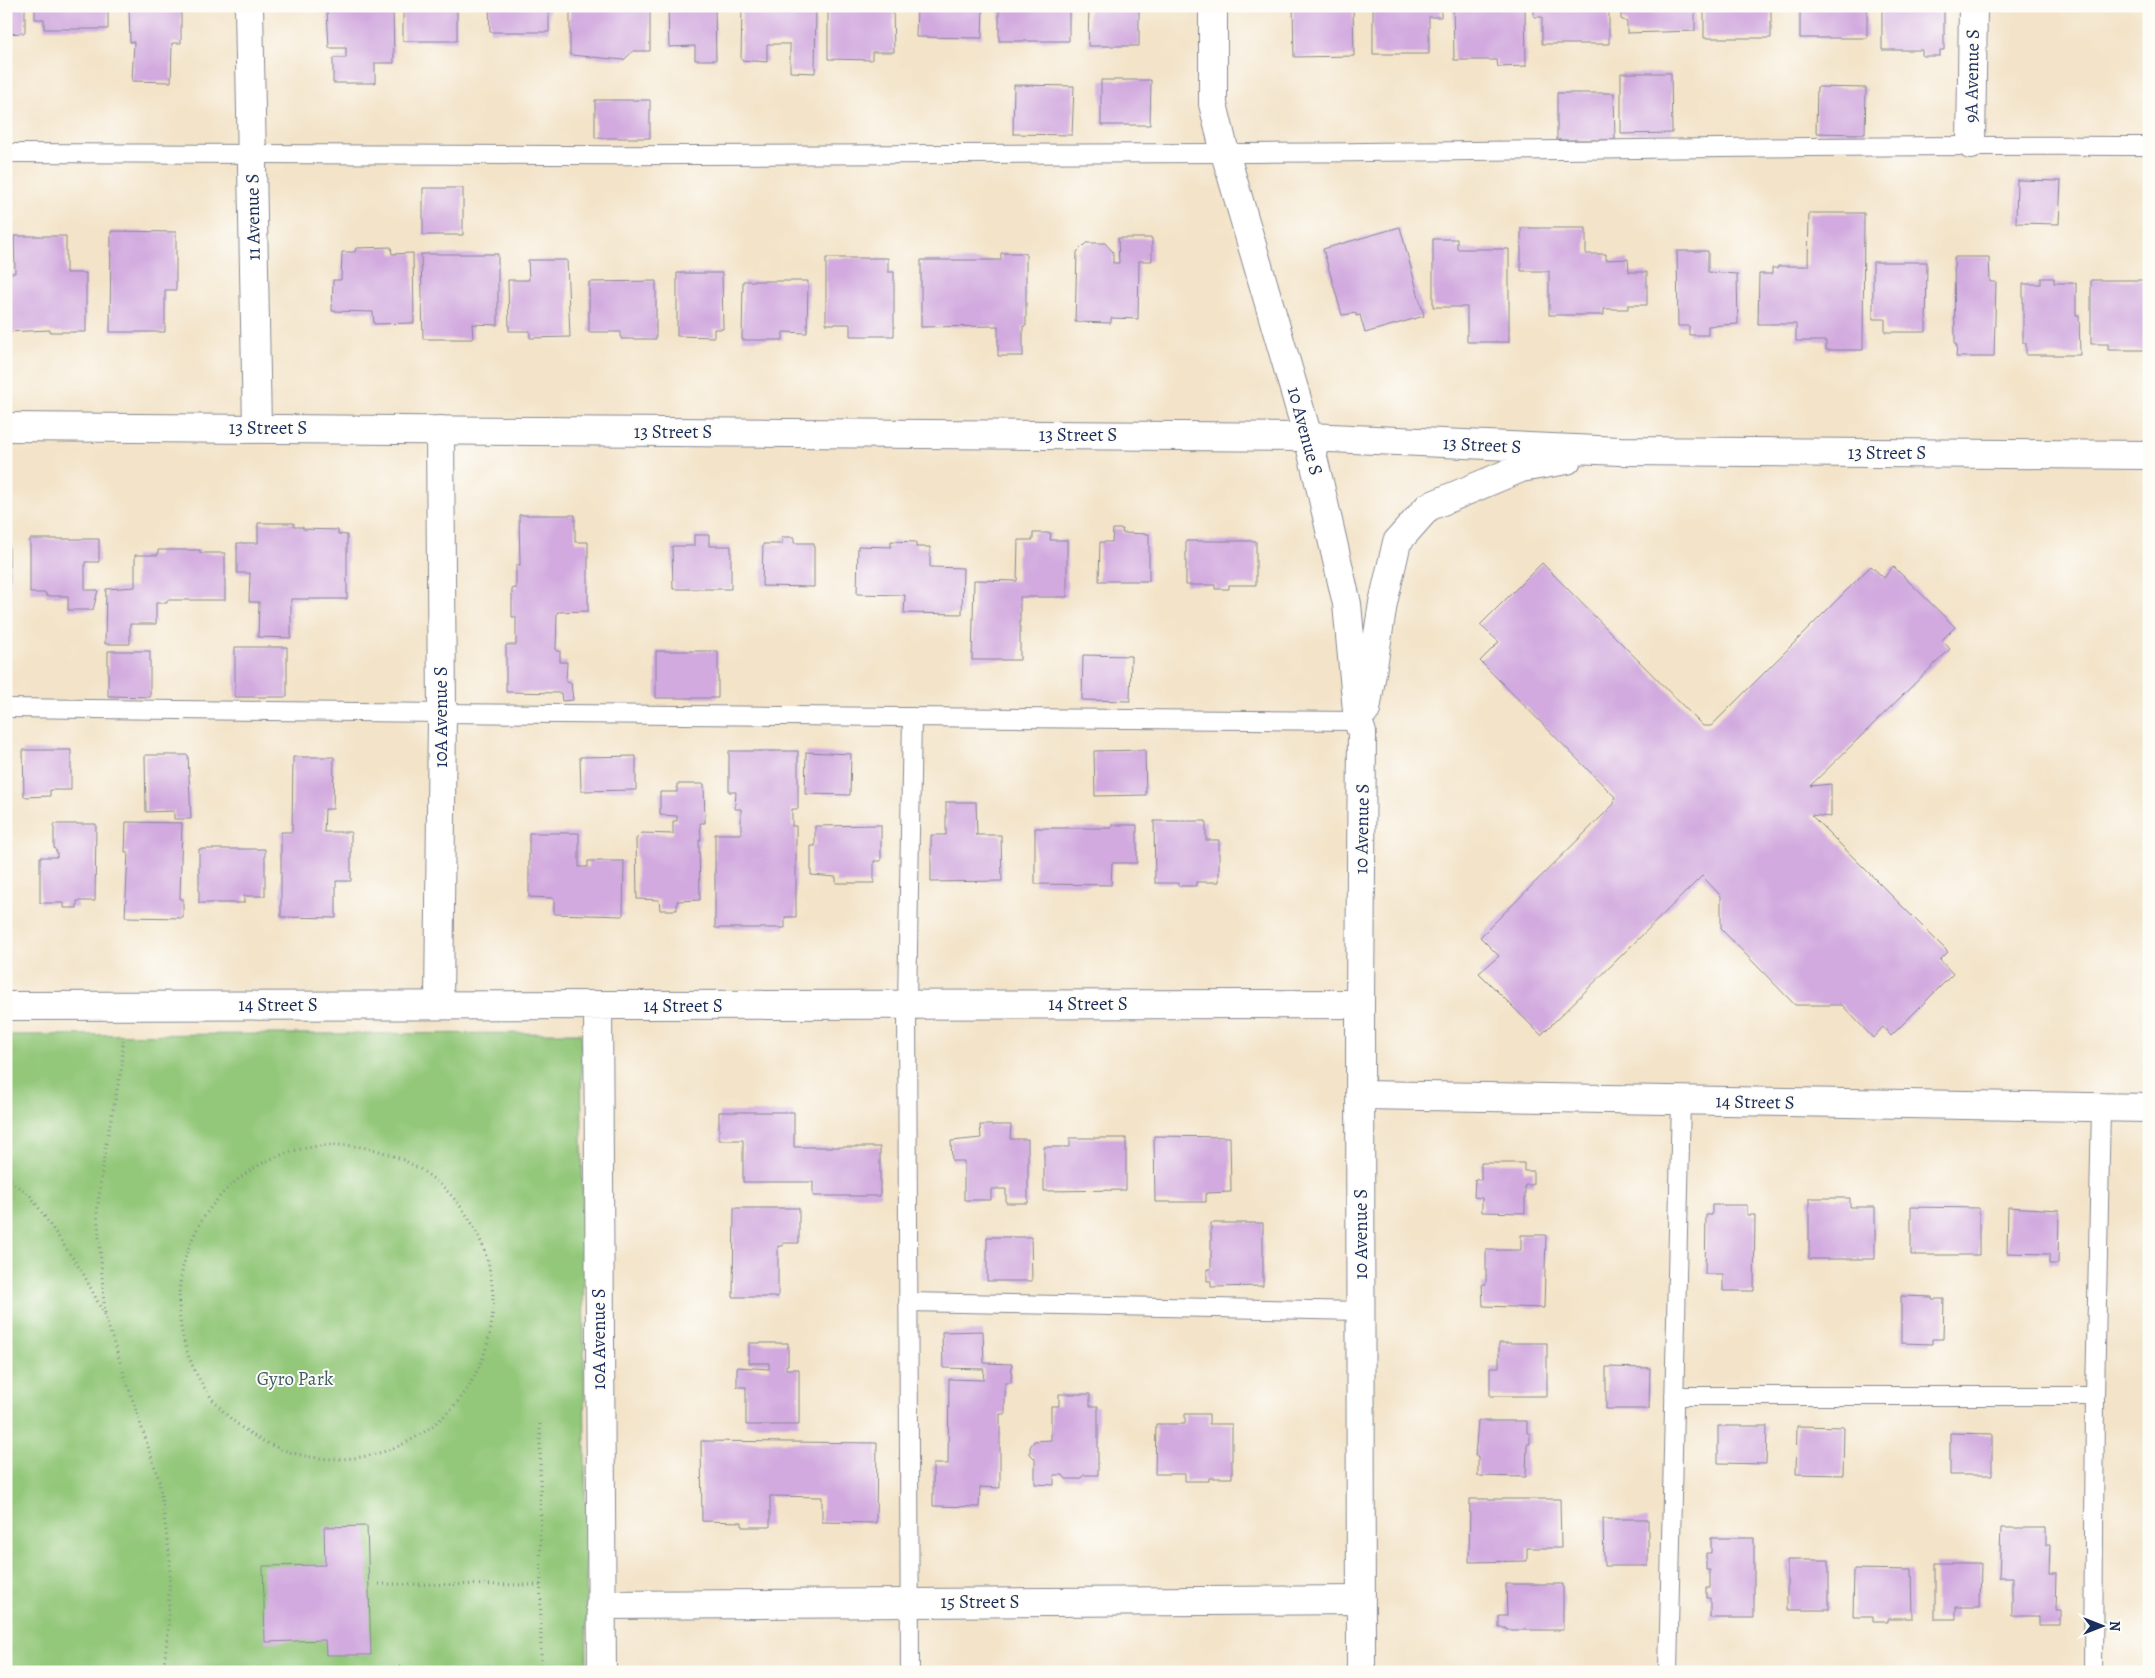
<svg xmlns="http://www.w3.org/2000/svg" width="2155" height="1678" viewBox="0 0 2155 1678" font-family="Alegreya,serif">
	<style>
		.green { fill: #93c779; stroke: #577b6c }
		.building { fill: #d2aadf }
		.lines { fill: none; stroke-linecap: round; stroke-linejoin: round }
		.service-casing { stroke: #878993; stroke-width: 20 }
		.minor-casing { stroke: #878993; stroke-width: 30 }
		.tertiary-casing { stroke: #878993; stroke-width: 30 }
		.path { stroke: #878993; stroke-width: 3; stroke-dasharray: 1 4; stroke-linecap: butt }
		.service { stroke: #fff; stroke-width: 18 }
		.minor { stroke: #fff; stroke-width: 28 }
		.tertiary { stroke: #fff; stroke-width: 28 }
		.labels { text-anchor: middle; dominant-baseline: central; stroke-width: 4; stroke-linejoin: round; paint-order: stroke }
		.street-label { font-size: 19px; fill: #1b2f5e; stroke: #fdfcf7 }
		.park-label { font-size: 19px; fill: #3f5d66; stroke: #fdfcf7 }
	</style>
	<rect width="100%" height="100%" fill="#fdfcf7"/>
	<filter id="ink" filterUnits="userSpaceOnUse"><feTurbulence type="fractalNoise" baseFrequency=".02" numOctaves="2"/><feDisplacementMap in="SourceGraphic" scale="10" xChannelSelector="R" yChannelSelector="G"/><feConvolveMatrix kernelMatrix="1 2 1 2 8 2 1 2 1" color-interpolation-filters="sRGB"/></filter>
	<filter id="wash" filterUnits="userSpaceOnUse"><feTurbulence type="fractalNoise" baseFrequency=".0096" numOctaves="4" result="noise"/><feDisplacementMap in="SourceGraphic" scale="20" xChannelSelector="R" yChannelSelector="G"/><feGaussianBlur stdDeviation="1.12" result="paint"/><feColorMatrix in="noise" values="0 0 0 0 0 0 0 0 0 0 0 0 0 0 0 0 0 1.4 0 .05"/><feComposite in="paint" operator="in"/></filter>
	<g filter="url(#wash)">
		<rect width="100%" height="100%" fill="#f3e3c8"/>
		<path class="green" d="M581,1033L587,1672H6V1035Z"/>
		<g id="blocks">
			<path class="building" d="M6,6H25V33L6,34Z
				M35,6H108V29H44V19H35Z
				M129,6H181V43H172L171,82L132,81L134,42H130Z
				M335,6H393L394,63H375V83H333V58H346V48H329L327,10L335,11Z
				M403,6H457V41H403Z
				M489,6H549V32H490Z
				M570,6H650V51H633L624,60L570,55Z
				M668,6H715L716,60H695V46L669,47Z
				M742,6H816L815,73L790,72V44H767V62L741,60Z
				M828,6H893L894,52H872V60L828,59Z
				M917,6H983L982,38L916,37Z
				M999,6H1069V41H999Z
				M1089,6H1139V46H1088Z
				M1293,6H1353L1354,56L1294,57Z
				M1373,6H1441V17H1429V54H1373Z
				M1453,6H1525L1526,66L1498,67L1497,60H1454Z
				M1534,6H1609V44H1542V17H1534Z
				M1621,6H1695V31L1627,33V22L1621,19Z
				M1704,6H1771V38H1704Z
				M1800,6H1867V38H1800Z
				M1882,6H1944V50H1940V56H1922V50H1882Z
				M1621,73H1671L1672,133L1621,134Z
				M1101,80H1151L1150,125H1101Z
				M1014,85L1074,86L1072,135L1013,134Z
				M1817,87L1866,88L1865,134L1816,133Z
				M1557,93H1614L1615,140H1557Z
				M595,100H650V138H595Z
				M2017,180L2061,181L2059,224L2016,223Z
				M423,188H463V235H423Z
				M1809,213H1864L1863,350H1826V341H1796V324H1758L1759,274H1772V268H1778V266H1808Z
				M1400,227L1424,316L1365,333L1360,315L1356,316V313L1342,315L1323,249Z
				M1521,228H1586V254H1606V260L1628,259L1629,272H1647V305H1628V309H1604V315H1549V271H1521Z
				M111,231L176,232V290H165V332H110Z
				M14,236H66V273H86V332H50V330L6,332V273H15Z
				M1118,238H1152V261H1139L1138,319L1111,318V323L1075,322L1077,252L1086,243H1105L1113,252V263H1119Z
				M1433,239H1457V249H1509V342H1467V307H1433Z
				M391,247L392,254L413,253L414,323L374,324L373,312L332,311L333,280H341L342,252H355L356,248Z
				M1677,251H1708V272L1737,274L1738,324L1708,326V335H1689V326H1678Z
				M1001,253H1026V326H1023V356H998V326L921,327V260H1001Z
				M421,254H498V325L472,324L473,339H423Z
				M1954,257H1989L1990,282H1996L1994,357H1956L1957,345H1955Z
				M826,258H888V272H894V336H850V324H826Z
				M528,260H567L570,337L530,338V331H509L508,280H529Z
				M1873,262H1927L1926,332H1885V319H1873Z
				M677,273H722L723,329H714V337L677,336Z
				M2041,278H2054V283H2076V315H2079L2080,355H2026V343H2023V284H2041Z
				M2091,280H2149V350H2108V344H2091Z
				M656,281V339H621V332H589V282Z
				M743,281H808L807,333L783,332V340H742Z
				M519,515H575V542H588V611L557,612L556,651H560V662H567L566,682L571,683L573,700L562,701L561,693L506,692V645H516V617H512V589L516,588V565H520Z
				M258,523H294V527H303V529L338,530V534L347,535V599H291V638L258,637L259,602H249L250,573H237V543H258Z
				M1113,529H1123L1122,533L1149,534V581H1099L1100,542H1112Z
				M1033,533H1051L1050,540H1067V597H1020V660H972L974,580L1017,581L1018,540H1033Z
				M694,535H709V546H731V589H673L672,546H694Z
				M782,537H794V543H814V587L762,586L763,544H782Z
				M30,539H99V562H85V590H98L93,610H68V596H46V593H30Z
				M891,541L916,542V547H930V567L963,568L962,614L904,613L905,595L857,594L858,546L891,547Z
				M1186,541H1256V585H1229V589H1215V585H1186Z
				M6,542H9L10,588H6Z
				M158,550H200V553H225V600H167V603H156V624H130V644H105L106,589L135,587V555H158Z
				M1542,563L1703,726H1711L1871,566L1884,578L1893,566L1955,627L1942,640L1950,649L1810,786L1831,784V817L1811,815L1948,952L1940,960L1953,974L1891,1036L1883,1027L1873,1038L1842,1005H1795L1721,929V896L1702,876L1541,1035L1479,973L1499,956L1480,937L1614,804L1615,797L1480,661L1499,642L1480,625Z
				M235,647H287V697H235Z
				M108,651H150V697L108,696Z
				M656,651H718V698H656Z
				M1083,655L1131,656L1130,701L1082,700Z
				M23,750H71V790H50V796L24,797Z
				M1145,750L1146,795L1095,796L1094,751Z
				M729,751H798V809H792V826H796V917H785V928H715V834H741V809H735L736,792H729Z
				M806,752L851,754L850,795L805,794Z
				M145,755H188L191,819H174V811L146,812Z
				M636,756V790L581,791L580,757Z
				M293,757H334L333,809H325L324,832H351V881H336V918L281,917V832H292Z
				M677,784H704L705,823H700L701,840H699L700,900L677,901V910H660L659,900L637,899L636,839L642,833L673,834V821H677V816L660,815V792H677Z
				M946,802H976L977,834L975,835H1001L1002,881L931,882V835H946Z
				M1154,821H1206V840H1219V882H1196V886H1178V883H1155Z
				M126,822L182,823L180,899H183V918L125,917L128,852H125Z
				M54,824H96L95,901H77V908H64V903H40V857H57V852L54,848Z
				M881,825V861H874V883H836V877L811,875V846H815V826Z
				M1112,825H1137V863H1112L1111,885L1035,884V828H1112Z
				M529,833H579V867H588V861H624L623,916L554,914V898L529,897Z
				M199,849H265V896H244V903H199Z
				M719,1112H794V1147H880V1196H813V1182H743V1140H719Z
				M980,1125H1011L1010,1139H1028V1203H1006V1189H991V1200H964V1161H952L951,1141L981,1138Z
				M1154,1136L1230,1137L1231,1192L1206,1193V1202H1155Z
				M1070,1138H1126V1190L1044,1191V1147H1070Z
				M1481,1163H1524V1171H1533V1185H1525V1213L1482,1212V1198L1474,1197L1475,1179L1481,1180Z
				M1809,1198H1850V1207H1875V1259H1809Z
				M1712,1205H1747V1215H1755L1754,1291H1723V1274H1705L1706,1215H1712Z
				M1911,1207L1979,1208V1255H1911Z
				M2008,1207L2059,1210L2058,1264H2049V1254L2007,1253Z
				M734,1208H799V1243H783V1246H778V1297H733Z
				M1211,1223H1263V1286L1211,1287V1281H1207V1269H1211Z
				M1521,1235H1546L1544,1308L1483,1306L1482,1284H1486V1250H1521Z
				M987,1237H1031L1032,1281H987Z
				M1901,1296L1932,1297V1299H1944L1943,1339H1932V1344L1901,1343Z
				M983,1331L984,1363L1012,1364L1011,1383H1005V1414H1000V1488L980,1487L979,1507L933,1506V1464H948L949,1379L983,1380L984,1369L943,1368L942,1332Z
				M749,1343H788V1365H786V1369H799V1425H746V1387H737V1367L769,1369V1363H749Z
				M1499,1343H1547V1396H1490V1367H1499Z
				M1606,1367L1650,1368L1649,1409H1606Z
				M1059,1394H1090V1406H1098V1475H1084L1080,1479H1066L1063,1475H1054V1485L1035,1484V1459L1030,1454V1447L1034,1441L1051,1440V1406H1059Z
				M1185,1414H1209V1424H1232V1478H1209V1481H1185V1474H1155L1156,1424H1185Z
				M1478,1421H1527V1433H1530V1444H1527L1526,1477L1478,1476V1456H1475Z
				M1718,1426H1767L1766,1464L1718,1463Z
				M1797,1426L1844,1427L1843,1475L1796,1474Z
				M1950,1433L1992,1434V1475H1950Z
				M701,1441L877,1443L876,1523L822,1522V1497L770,1496V1527H742V1522L702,1521Z
				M1470,1499H1560L1561,1548H1527V1561L1469,1562Z
				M1603,1519H1648V1566H1604Z
				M367,1526L371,1655H326L325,1640L265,1642L263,1566L325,1565L324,1527Z
				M2001,1528H2046V1545H2050L2049,1573H2056L2055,1611H2060V1625H2039V1616H2012V1577H1999Z
				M1711,1538H1754V1618H1710V1598H1706V1588H1710V1570H1706V1553H1711Z
				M1787,1560H1829V1610H1787Z
				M1935,1563H1981L1980,1607H1956V1619H1935Z
				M1854,1569L1912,1570L1913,1618H1888V1621H1873V1617H1853Z
				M1506,1584H1563V1630H1506V1628H1499V1616H1507Z
				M716,1670H738V1672H716Z"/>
		</g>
	</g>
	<g filter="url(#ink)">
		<use href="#blocks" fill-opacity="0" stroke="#878993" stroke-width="1"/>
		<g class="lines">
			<g class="service-casing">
				<path id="service" d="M6,153C412,156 817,156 1223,153C1532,152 1840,144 2149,146
					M6,708L442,713L1358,721
					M908,1302L1361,1311
					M1674,1396H2095
					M910,1672L907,1005L912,717
					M1668,1672L1681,1100
					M2093,1672L2095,1396L2101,1108"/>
			</g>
			<g class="minor-casing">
				<path id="minor" d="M249,6L257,428
					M1971,145L1973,6
					M439,1004L442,713L440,430
					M6,1006L1360,1004
					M598,1006L602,1672
					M1361,1095L2149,1108
					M600,1605L1360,1600"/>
			</g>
			<g class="tertiary-casing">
				<path id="tertiary" d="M1213,6V104L1225,153L1308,437L1320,486L1347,604L1358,721L1362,733L1360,1004L1361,1672
					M6,427L1308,437L1620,451L2149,455
					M1366,710L1383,603L1397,542L1428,507L1521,468L1567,460"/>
			</g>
			<path class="path" d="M179 1302a157 157 0 1 1 314 0a157 157 0 1 1-314 0Z
				M6,1178L30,1195L84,1275L105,1316L159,1480L170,1560L168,1632L163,1672
				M105,1313L97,1212L105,1148L122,1066L123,1040
				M540,1424L541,1672
				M379,1584L540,1585
				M259,1672L400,1667"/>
			<use href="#service" class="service"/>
			<use href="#minor" class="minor"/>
			<use href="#tertiary" class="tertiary"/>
		</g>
	</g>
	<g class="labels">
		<g class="street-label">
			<text transform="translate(1972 76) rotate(-89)">9A Avenue S</text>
			<text transform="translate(253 217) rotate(-91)">11 Avenue S</text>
			<text x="268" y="428">13 Street S</text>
			<text transform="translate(1305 431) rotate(75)">10 Avenue S</text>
			<text x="673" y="432">13 Street S</text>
			<text x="1078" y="435">13 Street S</text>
			<text transform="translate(1482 445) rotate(3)">13 Street S</text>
			<text x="1887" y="453">13 Street S</text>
			<text transform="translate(441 717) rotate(-90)">10A Avenue S</text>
			<text transform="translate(1362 829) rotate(-89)">10 Avenue S</text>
			<text x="1088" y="1004">14 Street S</text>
			<text x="278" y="1005">14 Street S</text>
			<text x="683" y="1006">14 Street S</text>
			<text transform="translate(1755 1102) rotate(1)">14 Street S</text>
			<text transform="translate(1361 1234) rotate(-90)">10 Avenue S</text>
			<text transform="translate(599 1339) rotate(-90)">10A Avenue S</text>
			<text x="980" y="1602">15 Street S</text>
		</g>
		<g class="park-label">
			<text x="295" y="1379">Gyro Park</text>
		</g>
	</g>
	<rect width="2155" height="1678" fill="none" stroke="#fdfcf7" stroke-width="25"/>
	<g transform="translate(2102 1626) rotate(90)" stroke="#fdfcf7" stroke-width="4" paint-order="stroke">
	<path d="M0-4L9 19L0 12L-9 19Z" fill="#1b2f5e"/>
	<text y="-8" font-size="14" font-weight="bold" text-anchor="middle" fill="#1b2f5e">N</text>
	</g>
</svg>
